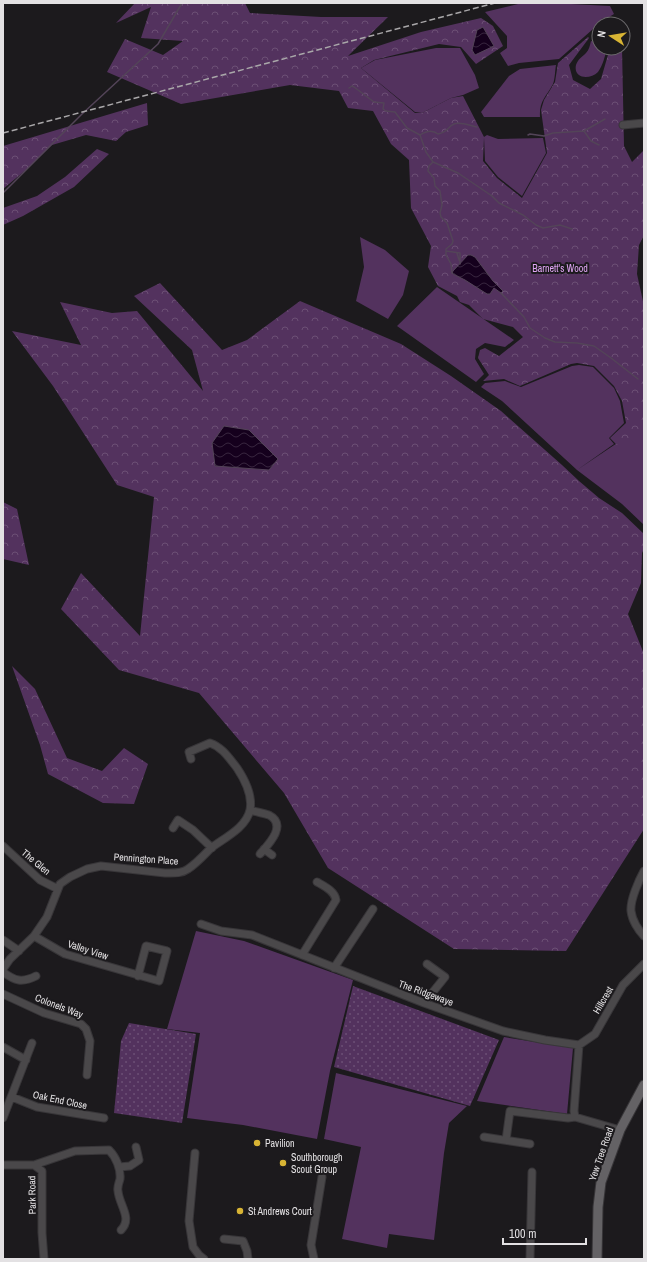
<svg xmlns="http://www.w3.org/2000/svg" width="647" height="1262" viewBox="0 0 647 1262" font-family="'Archivo Narrow',sans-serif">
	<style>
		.green { fill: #53325e }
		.forest { fill: url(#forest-crowns) }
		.garden { fill: url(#garden-dots) }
		.water { fill: url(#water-waves); stroke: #534458 }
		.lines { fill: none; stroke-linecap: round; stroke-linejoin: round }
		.stream { stroke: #534458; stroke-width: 1.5 }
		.street-casing { stroke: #383639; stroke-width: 9 }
		.secondary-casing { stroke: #383639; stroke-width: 11 }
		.street { stroke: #4a484a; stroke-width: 7 }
		.secondary { stroke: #646265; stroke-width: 9 }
		.rail { stroke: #a9a7a9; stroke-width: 1.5; stroke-dasharray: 6 3; stroke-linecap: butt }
		.poi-dot { fill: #d8b434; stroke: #1c1a1d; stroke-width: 1.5 }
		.labels { text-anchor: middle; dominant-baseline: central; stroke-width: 4; stroke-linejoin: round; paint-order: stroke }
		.park-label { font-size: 10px; fill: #e0a5f4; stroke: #1c1a1d }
		.street-label { font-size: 10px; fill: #e3e1e3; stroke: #1c1a1d }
		.poi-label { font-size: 10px; fill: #e3e1e3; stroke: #1c1a1d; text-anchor: start }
	</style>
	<defs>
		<pattern id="forest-crowns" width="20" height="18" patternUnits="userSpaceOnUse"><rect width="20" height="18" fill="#53325e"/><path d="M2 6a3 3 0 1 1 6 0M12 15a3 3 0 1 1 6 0" fill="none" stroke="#6c4f75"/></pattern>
		<pattern id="garden-dots" width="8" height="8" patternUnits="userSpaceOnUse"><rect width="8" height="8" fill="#53325e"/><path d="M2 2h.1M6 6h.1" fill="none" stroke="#6c4f75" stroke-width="1.8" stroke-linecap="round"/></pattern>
		<pattern id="water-waves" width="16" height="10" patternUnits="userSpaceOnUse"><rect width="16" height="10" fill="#15001d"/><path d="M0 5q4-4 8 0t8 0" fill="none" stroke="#37253e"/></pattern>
	</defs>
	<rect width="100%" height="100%" fill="#1c1a1d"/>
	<path class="green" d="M522,3H552L610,6L614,14L601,22L559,59L519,63L508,66L500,53L507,48V36L485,12Z
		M591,41L599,43V48H607C605,56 603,65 598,72C590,80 573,79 576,65C578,59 582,57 586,53C589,50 590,45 591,41Z
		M436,48H460L475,75L479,88L463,95L451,98L422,113L415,112L361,68L375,60Z
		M556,65C555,71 555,79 553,84C546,97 539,101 540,117H484L481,112L509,76L520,69Z
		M487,135L498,139L543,138L546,153L522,196L498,177L485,161L484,137Z
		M360,237L385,250L409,271L403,295L388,319L356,301L364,267Z
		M437,287L514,340L505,347L485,343L476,349L475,359L484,374L476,382L397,326Z
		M579,365L593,367L614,388L620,401L624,423L609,438L614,444L577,470L502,401L481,387L485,383L505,381L521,387L572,366Z
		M644,425V525L622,504L577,470Z
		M196,931L244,941L353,980L330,1071L317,1139L243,1125L187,1118L200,1033L167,1029Z
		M504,1037L573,1048L567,1114L477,1101Z
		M336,1073L467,1106L449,1123L444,1153L434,1240L389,1234L387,1248L342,1239L361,1147L324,1139Z"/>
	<path class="forest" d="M135,3H245L250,13L321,17H388L348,56L421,32L481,18L493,26L503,46L476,64L461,47L439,44L374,60L361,68L415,113H422L451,98L463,96L484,137L483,161L497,178L522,198L547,153L541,110L544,100L555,82L558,63L588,37L589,38L569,65L573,80L590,89L601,79L610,48H622L624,146L632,162L644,150V235L639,245L637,274L644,306V434L638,433L617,445L610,438L626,423L622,401L614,386L594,366L577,363L571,364L520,386L504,379L483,381L489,375L478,358L480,350L485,348L499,356L523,337L513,327L483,319L469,305L460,302L457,296L438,286L428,267L431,246L411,208L409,160L391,144L373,111L348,108L339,91L290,85L181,104L107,72L125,39L163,55L183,41L141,38L151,7L116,23Z
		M147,103L148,125L126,132L116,141L86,135L52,145L27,169L3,189V146Z
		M97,149L109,154L74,187L23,216L3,225V208L37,196L65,177Z
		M160,283L222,350L247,340L300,301L401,344L451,376L501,411L562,465L579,481L599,498L622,513L644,534V549L642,553L641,583L628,614L644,654V829L566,951L454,949L328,868L284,793L199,693L119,670L61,609L81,573L140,636L154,497L117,485L53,386L12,331L81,345L60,302L112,313L137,311L203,391L192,350L134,296Z
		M3,502L17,509L29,565L3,559Z
		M12,666L35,689L67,758L102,771L124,748L148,764L134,804L103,803L48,774L40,745Z"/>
	<path class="garden" d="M353,986L499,1040L470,1106L334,1067Z
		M129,1023L196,1034L182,1123L114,1113L121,1041Z"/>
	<path class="water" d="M483,27L494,46L475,55L472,50L477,30Z
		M468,255H471L475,257L493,281L503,291L501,293L494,288L490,294H487L465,280L453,274L452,273L453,271Z
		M224,426L249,430L278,459L269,470L215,466L212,443Z"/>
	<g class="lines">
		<path class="stream" d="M349,88L352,86L354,87L374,102L384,103L383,109L386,111L395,112L407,128L420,135L426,152L433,162L458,173L492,196L499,203L523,215L536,225L543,228L560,225L572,229
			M584,131L605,119
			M420,135C426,131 432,129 438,134C449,132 447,127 454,124C460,121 471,126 477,127
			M528,135L530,134L544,136L553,133L584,131L591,141L599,145
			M433,162L429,166L428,171L434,178L435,186L440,191L442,205L440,213L441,217L447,223L453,241L452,244L446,249V255L451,264L452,273
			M3,193L82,114L158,44L182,3
			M446,251L460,253V264
			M457,253L459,260
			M501,293L524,317L530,328L545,338L555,342L577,343L594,346L611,358L638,379"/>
		<g class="street-casing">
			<path id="street" d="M623,125L644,123
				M250,810C256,812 263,813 269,815C288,825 268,845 260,854
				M173,828L178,820L193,830L212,848
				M3,846L40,880L58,889
				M264,849L272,855
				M644,871C639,880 630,900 631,911C632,920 638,930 644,936
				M201,924L221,931L252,935L424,1003L503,1031L545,1040L579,1045L574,1111L575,1117L620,1130
				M34,936L65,954L159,981L167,951L146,946L138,976
				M3,940L19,951
				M302,955L336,900C335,891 324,886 317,882
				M334,968L373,909
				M3,969L10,959L34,936L47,917L60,884L70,877L87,869L101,866L165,873C173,873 181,874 188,869C197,863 204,855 211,848C224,838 246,828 250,810C253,795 245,780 237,768C229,758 222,747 210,743L189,752L191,759
				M3,972C15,981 22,983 36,976
				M3,994L44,1013L81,1024L86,1029L90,1041L87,1075
				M424,1003L445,977L427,964
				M579,1045L595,1034L623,985L644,964
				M3,1047L26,1060
				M12,1097L37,1107L104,1118
				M3,1118L32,1043
				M484,1137L530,1144
				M506,1140L510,1111L568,1118L575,1117
				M195,1153L189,1221L193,1247L199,1255L204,1259
				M3,1165H34L42,1171V1233L44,1259
				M34,1165L75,1151L109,1150C116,1157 121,1169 120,1179C119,1183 117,1187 118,1191C119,1205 133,1218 121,1230
				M119,1167L130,1166L139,1160L136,1147
				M224,1239L243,1241L247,1251L248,1259
				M314,1259L311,1245L322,1177
				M530,1259L532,1172"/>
		</g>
		<g class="secondary-casing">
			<path id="secondary" d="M597,1259L598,1207L601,1182L620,1130L644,1085"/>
		</g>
		<use href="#street" class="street"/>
		<use href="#secondary" class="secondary"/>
		<path class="rail" d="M3,133L495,3"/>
	</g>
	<g class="poi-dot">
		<circle cx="257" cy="1143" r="4"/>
		<circle cx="283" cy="1163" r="4"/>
		<circle cx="240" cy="1211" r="4"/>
	</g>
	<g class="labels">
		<g class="park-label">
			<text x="560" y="268">Barnett's Wood</text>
		</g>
		<g class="street-label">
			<text transform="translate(146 859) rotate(4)">Pennington Place</text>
			<text transform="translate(36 862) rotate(40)">The Glen</text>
			<text transform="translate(88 950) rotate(18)">Valley View</text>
			<text transform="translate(426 993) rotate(20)">The Ridgewaye</text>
			<text transform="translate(603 1000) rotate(-60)">Hillcrest</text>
			<text transform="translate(59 1006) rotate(21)">Colonels Way</text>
			<text transform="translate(60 1100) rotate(12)">Oak End Close</text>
			<text transform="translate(601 1154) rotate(-71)">Yew Tree Road</text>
			<text transform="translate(32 1195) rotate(-91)">Park Road</text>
		</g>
		<g class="poi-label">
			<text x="265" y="1143">Pavilion</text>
			<text x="291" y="1157">Southborough<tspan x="291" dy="12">Scout Group</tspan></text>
			<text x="248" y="1211">St Andrews Court</text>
		</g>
	</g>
	<rect width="647" height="1262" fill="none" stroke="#e3e1e3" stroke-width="8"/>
	<g transform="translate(611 36) rotate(282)"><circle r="19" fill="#1c1a1d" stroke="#6c6a6c"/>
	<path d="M0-3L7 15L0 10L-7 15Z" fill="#d8b434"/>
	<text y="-6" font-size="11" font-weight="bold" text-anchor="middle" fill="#e3e1e3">N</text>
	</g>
	<path d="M503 1238v6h83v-6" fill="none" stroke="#e3e1e3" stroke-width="2"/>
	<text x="509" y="1238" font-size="12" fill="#e3e1e3" stroke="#1c1a1d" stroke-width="3" paint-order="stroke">100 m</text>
</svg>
